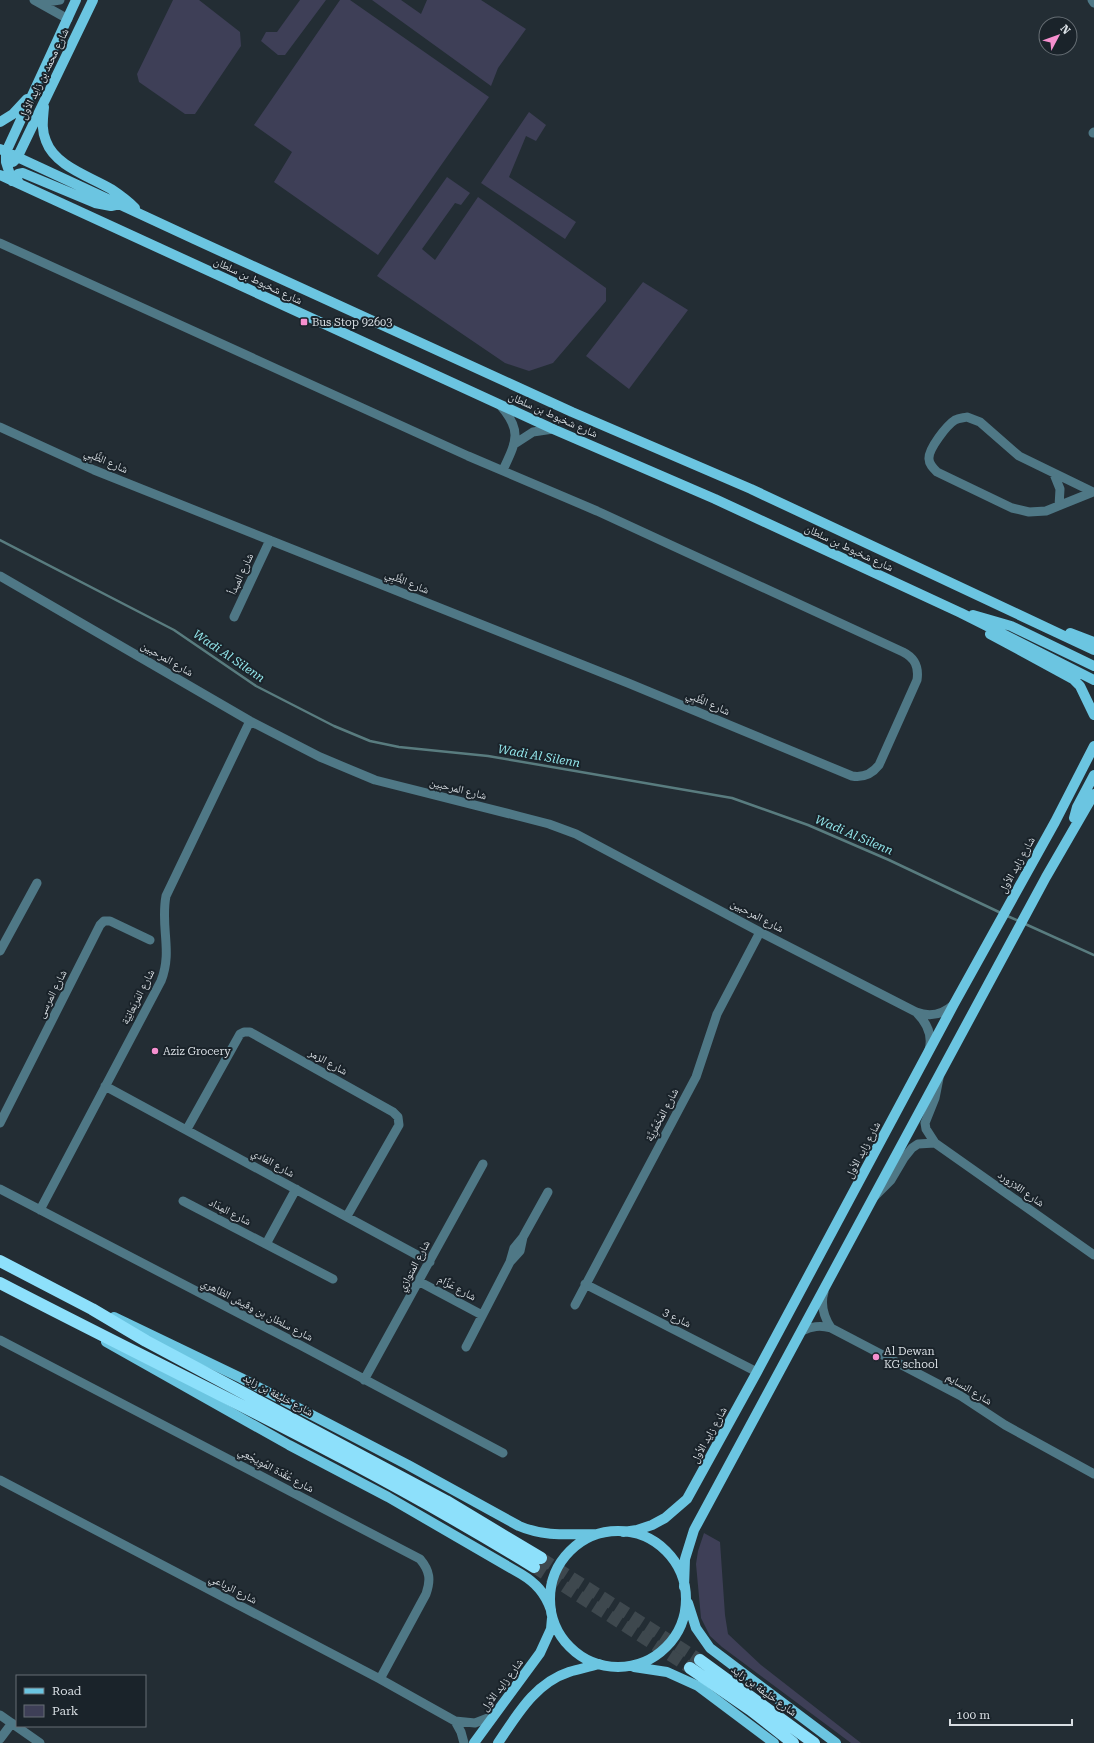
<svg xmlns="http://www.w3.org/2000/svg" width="1094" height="1743" viewBox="0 0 1094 1743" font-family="'Roboto Serif','Noto Naskh Arabic',serif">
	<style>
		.green { fill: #3e3f57 }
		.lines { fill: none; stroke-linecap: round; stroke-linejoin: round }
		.stream { stroke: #597c7f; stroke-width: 2.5 }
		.highway-tunnel { stroke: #3e484e; stroke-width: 12; stroke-dasharray: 12 6; stroke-linecap: butt }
		.minor { stroke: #4f7886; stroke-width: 9 }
		.major { stroke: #6bc5e1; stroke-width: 10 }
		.highway { stroke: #8de0fb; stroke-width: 12 }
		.poi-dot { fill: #f690cf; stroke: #1a232a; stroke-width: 1.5 }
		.labels { text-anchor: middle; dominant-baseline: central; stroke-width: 4; stroke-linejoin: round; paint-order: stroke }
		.street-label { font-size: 11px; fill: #d8dee3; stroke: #1a232a }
		.poi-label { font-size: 11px; fill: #d8dee3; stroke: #1a232a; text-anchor: start }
		.water-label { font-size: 12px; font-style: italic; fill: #93e7ec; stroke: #1a232a }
	</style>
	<rect width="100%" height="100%" fill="#232d34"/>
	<path class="green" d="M173,0H199L240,32L241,46L195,114H185L139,82L137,74Z
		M300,0H326L285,55H278L261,41L266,32H277Z
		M340,0H350L489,97L378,255L274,182L292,152L254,125Z
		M372,0H401L421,14L427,0H481L526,29L498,68L491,86Z
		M529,112L546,125L536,141L526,136L509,177L576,222L565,239L481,183Z
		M447,177L470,193L461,205L455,203L422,249L435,260L478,197L606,288V301L553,363L529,371L505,363L377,276Z
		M643,282L688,310L629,389L586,356Z
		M704,1533L720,1542L725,1615L728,1634L761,1665L861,1743H851L722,1647L710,1636L701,1618L696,1564L698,1551Z"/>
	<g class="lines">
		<path class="stream" d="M0,540L174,630L256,686L334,726L370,741L399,747L488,756L732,798L808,825L889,860L1001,913
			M1005,915L1019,921
			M1023,923L1094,955"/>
		<path class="highway-tunnel" d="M541,1558L700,1660
			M534,1567L690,1668"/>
		<path class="minor" d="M34,0L68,19
			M1092,0L1094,3
			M40,3L60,0
			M1093,133L1094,132
			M0,243L468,456L597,511L903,652C915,658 919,667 917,680L879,765C872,774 864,778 852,776L628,683L94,470L0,427
			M500,405C523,431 516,442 503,470
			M967,417L980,422L1019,456L1093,492L1046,511L1029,512L1012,508L937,472C933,468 929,464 929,459C928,449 947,425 955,420C959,418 963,418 967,417Z
			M516,443L533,432L553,429
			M1054,474L1060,489L1059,506
			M0,576L250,721L320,757L375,780L518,816L549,824L576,834L760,932L916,1012C929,1017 942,1015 953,1005
			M234,617L270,540
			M0,951L37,883
			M917,1013C927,1023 933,1035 929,1050
			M939,1078L935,1098L925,1123L926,1129L935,1143L1094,1255
			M105,1086L430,1262
			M0,1123L100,925L104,921H110L150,940
			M187,1129L240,1034L244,1032H250L393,1112L398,1117L399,1125L347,1216
			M0,1189L300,1345L503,1453
			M875,1196L891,1180L904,1158L912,1148L918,1144L935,1143
			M183,1201L333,1279
			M40,1210L161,981C173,951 160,927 166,896L250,721
			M266,1244L296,1189
			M510,1262L514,1248L523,1237L548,1192
			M420,1282L482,1315
			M585,1284L757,1372
			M824,1292C820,1305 824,1317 831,1328
			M575,1305L696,1077L717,1014L760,932
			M802,1331C812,1326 820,1325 831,1328L961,1396L1005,1425L1094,1474
			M0,1340L420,1559C430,1571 431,1580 426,1594L380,1679
			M466,1347L510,1262L520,1251L523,1237
			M364,1380L483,1164
			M0,1480L380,1679L455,1721L475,1723L493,1716
			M0,1715L40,1743
			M455,1721L461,1732L464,1743
			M0,1739L12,1723"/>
		<path class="major" d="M44,107C43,119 41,129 46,141C55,166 89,176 111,189C120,195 128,201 135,208
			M0,122L13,114L27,99
			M0,149L194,239L572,412L751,489L1094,650
			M13,162L17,158L93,0
			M0,175L553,429L715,499L961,613L1094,680
			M12,181L6,162V152L76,0
			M20,184L16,179L18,174L23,173L95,203L111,206L120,204
			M973,615L1011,626L1094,666
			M1070,633L1094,642
			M990,634L1073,679L1080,686L1094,715
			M1074,818L1077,807L1094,775
			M114,1317L241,1378L408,1465L519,1526C544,1537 570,1534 598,1534
			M106,1342L289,1445L388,1497L521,1574C536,1583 545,1593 551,1610
			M550 1599a68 68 0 1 1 136 0a68 68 0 1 1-136 0Z
			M623,1532L637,1530L652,1525L665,1518L687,1499L757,1372L954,1004L1055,822L1094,746
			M684,1587L685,1559L694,1530L1046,877L1094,794
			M688,1603L696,1628L710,1648L836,1743
			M634,1667L667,1672L698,1686L774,1743
			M474,1743L540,1653L551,1629L552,1618
			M498,1743C517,1715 535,1683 569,1672C579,1669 589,1667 599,1664"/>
		<path class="highway" d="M0,1261L92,1309L146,1341L446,1501L541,1558
			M0,1283C179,1376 363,1461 534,1567
			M700,1660L814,1743
			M690,1668L751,1710L793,1743"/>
	</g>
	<g class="poi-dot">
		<rect x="300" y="318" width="8" height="8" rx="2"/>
		<circle cx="155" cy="1051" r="4"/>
		<circle cx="876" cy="1357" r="4"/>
	</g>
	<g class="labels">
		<g class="street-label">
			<text transform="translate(44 74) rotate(-64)">شارع محمد بن زايد الأول</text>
			<text transform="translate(258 281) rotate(25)">شارع شخبوط بن سلطان</text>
			<text transform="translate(553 415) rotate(24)">شارع شخبوط بن سلطان</text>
			<text transform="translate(106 461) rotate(23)">شارع الظَّبِي</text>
			<text transform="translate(849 548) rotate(25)">شارع شخبوط بن سلطان</text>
			<text transform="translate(241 574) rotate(-65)">شارع المبدأ</text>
			<text transform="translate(407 582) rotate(22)">شارع الظَّبِي</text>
			<text transform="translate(167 659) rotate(30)">شارع المرحبين</text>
			<text transform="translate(708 703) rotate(23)">شارع الظَّبِي</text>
			<text transform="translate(458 789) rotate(14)">شارع المرحبين</text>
			<text transform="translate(1017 865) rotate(-61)">شارع زايد الأول</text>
			<text transform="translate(757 916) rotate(28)">شارع المرحبين</text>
			<text transform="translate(52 994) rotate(-63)">شارع المرسى</text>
			<text transform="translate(138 997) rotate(-63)">شارع المَربَعانِيّة</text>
			<text transform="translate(328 1062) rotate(29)">شارع الزمر</text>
			<text transform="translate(662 1115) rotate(-62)">شارع المْخَمَّرِيَّة</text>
			<text transform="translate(863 1150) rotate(-62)">شارع زايد الأول</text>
			<text transform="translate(273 1163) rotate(29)">شارع الفادي</text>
			<text transform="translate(1021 1189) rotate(35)">شارع اللازورد</text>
			<text transform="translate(230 1212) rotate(27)">شارع المِدَاد</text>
			<text transform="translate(414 1266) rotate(-62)">شارع المتوازي</text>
			<text transform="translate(457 1288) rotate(28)">شارع عَزَّام</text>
			<text transform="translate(257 1310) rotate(27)">شارع سلطان بن وقيش الظاهري</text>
			<text transform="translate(677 1318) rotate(27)">شارع 3</text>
			<text transform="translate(969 1389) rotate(31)">شارع النسايم</text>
			<text transform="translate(278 1395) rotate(28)">شارع خليفة بن زايد</text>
			<text transform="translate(709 1435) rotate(-61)">شارع زايد الأول</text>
			<text transform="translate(276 1470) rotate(28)">شارع عُقْدَة المُوِيجْعِي</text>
			<text transform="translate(233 1589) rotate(27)">شارع الرباعي</text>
			<text transform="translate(502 1685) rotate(-53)">شارع زايد الأول</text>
			<text transform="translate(764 1691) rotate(36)">شارع خليفة بن زايد</text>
		</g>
		<g class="poi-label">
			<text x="312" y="322">Bus Stop 92603</text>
			<text x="163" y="1051">Aziz Grocery</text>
			<text x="884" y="1351">Al Dewan<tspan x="884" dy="13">KG school</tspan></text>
		</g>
		<g class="water-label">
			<text transform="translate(229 656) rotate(34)">Wadi Al Silenn</text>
			<text transform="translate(539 756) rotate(10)">Wadi Al Silenn</text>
			<text transform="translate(854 835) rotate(23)">Wadi Al Silenn</text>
		</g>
	</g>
	<rect x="16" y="1675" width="130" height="52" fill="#1a232a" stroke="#666e74"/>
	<rect x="24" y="1688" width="20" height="6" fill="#6bc5e1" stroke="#666e74"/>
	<text x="52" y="1695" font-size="12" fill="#d8dee3">Road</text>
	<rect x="24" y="1705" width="20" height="12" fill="#3e3f57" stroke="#666e74"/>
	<text x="52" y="1715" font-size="12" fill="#d8dee3">Park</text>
	<g transform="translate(1058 36) rotate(49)"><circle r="19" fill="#1a232a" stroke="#666e74"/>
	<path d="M0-3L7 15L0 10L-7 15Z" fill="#f690cf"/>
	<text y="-6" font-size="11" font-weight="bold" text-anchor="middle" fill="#d8dee3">N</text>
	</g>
	<path d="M950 1719v6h122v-6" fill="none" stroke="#d8dee3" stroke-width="2"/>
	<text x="956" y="1719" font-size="12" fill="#d8dee3" stroke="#1a232a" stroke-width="3" paint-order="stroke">100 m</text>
</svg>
